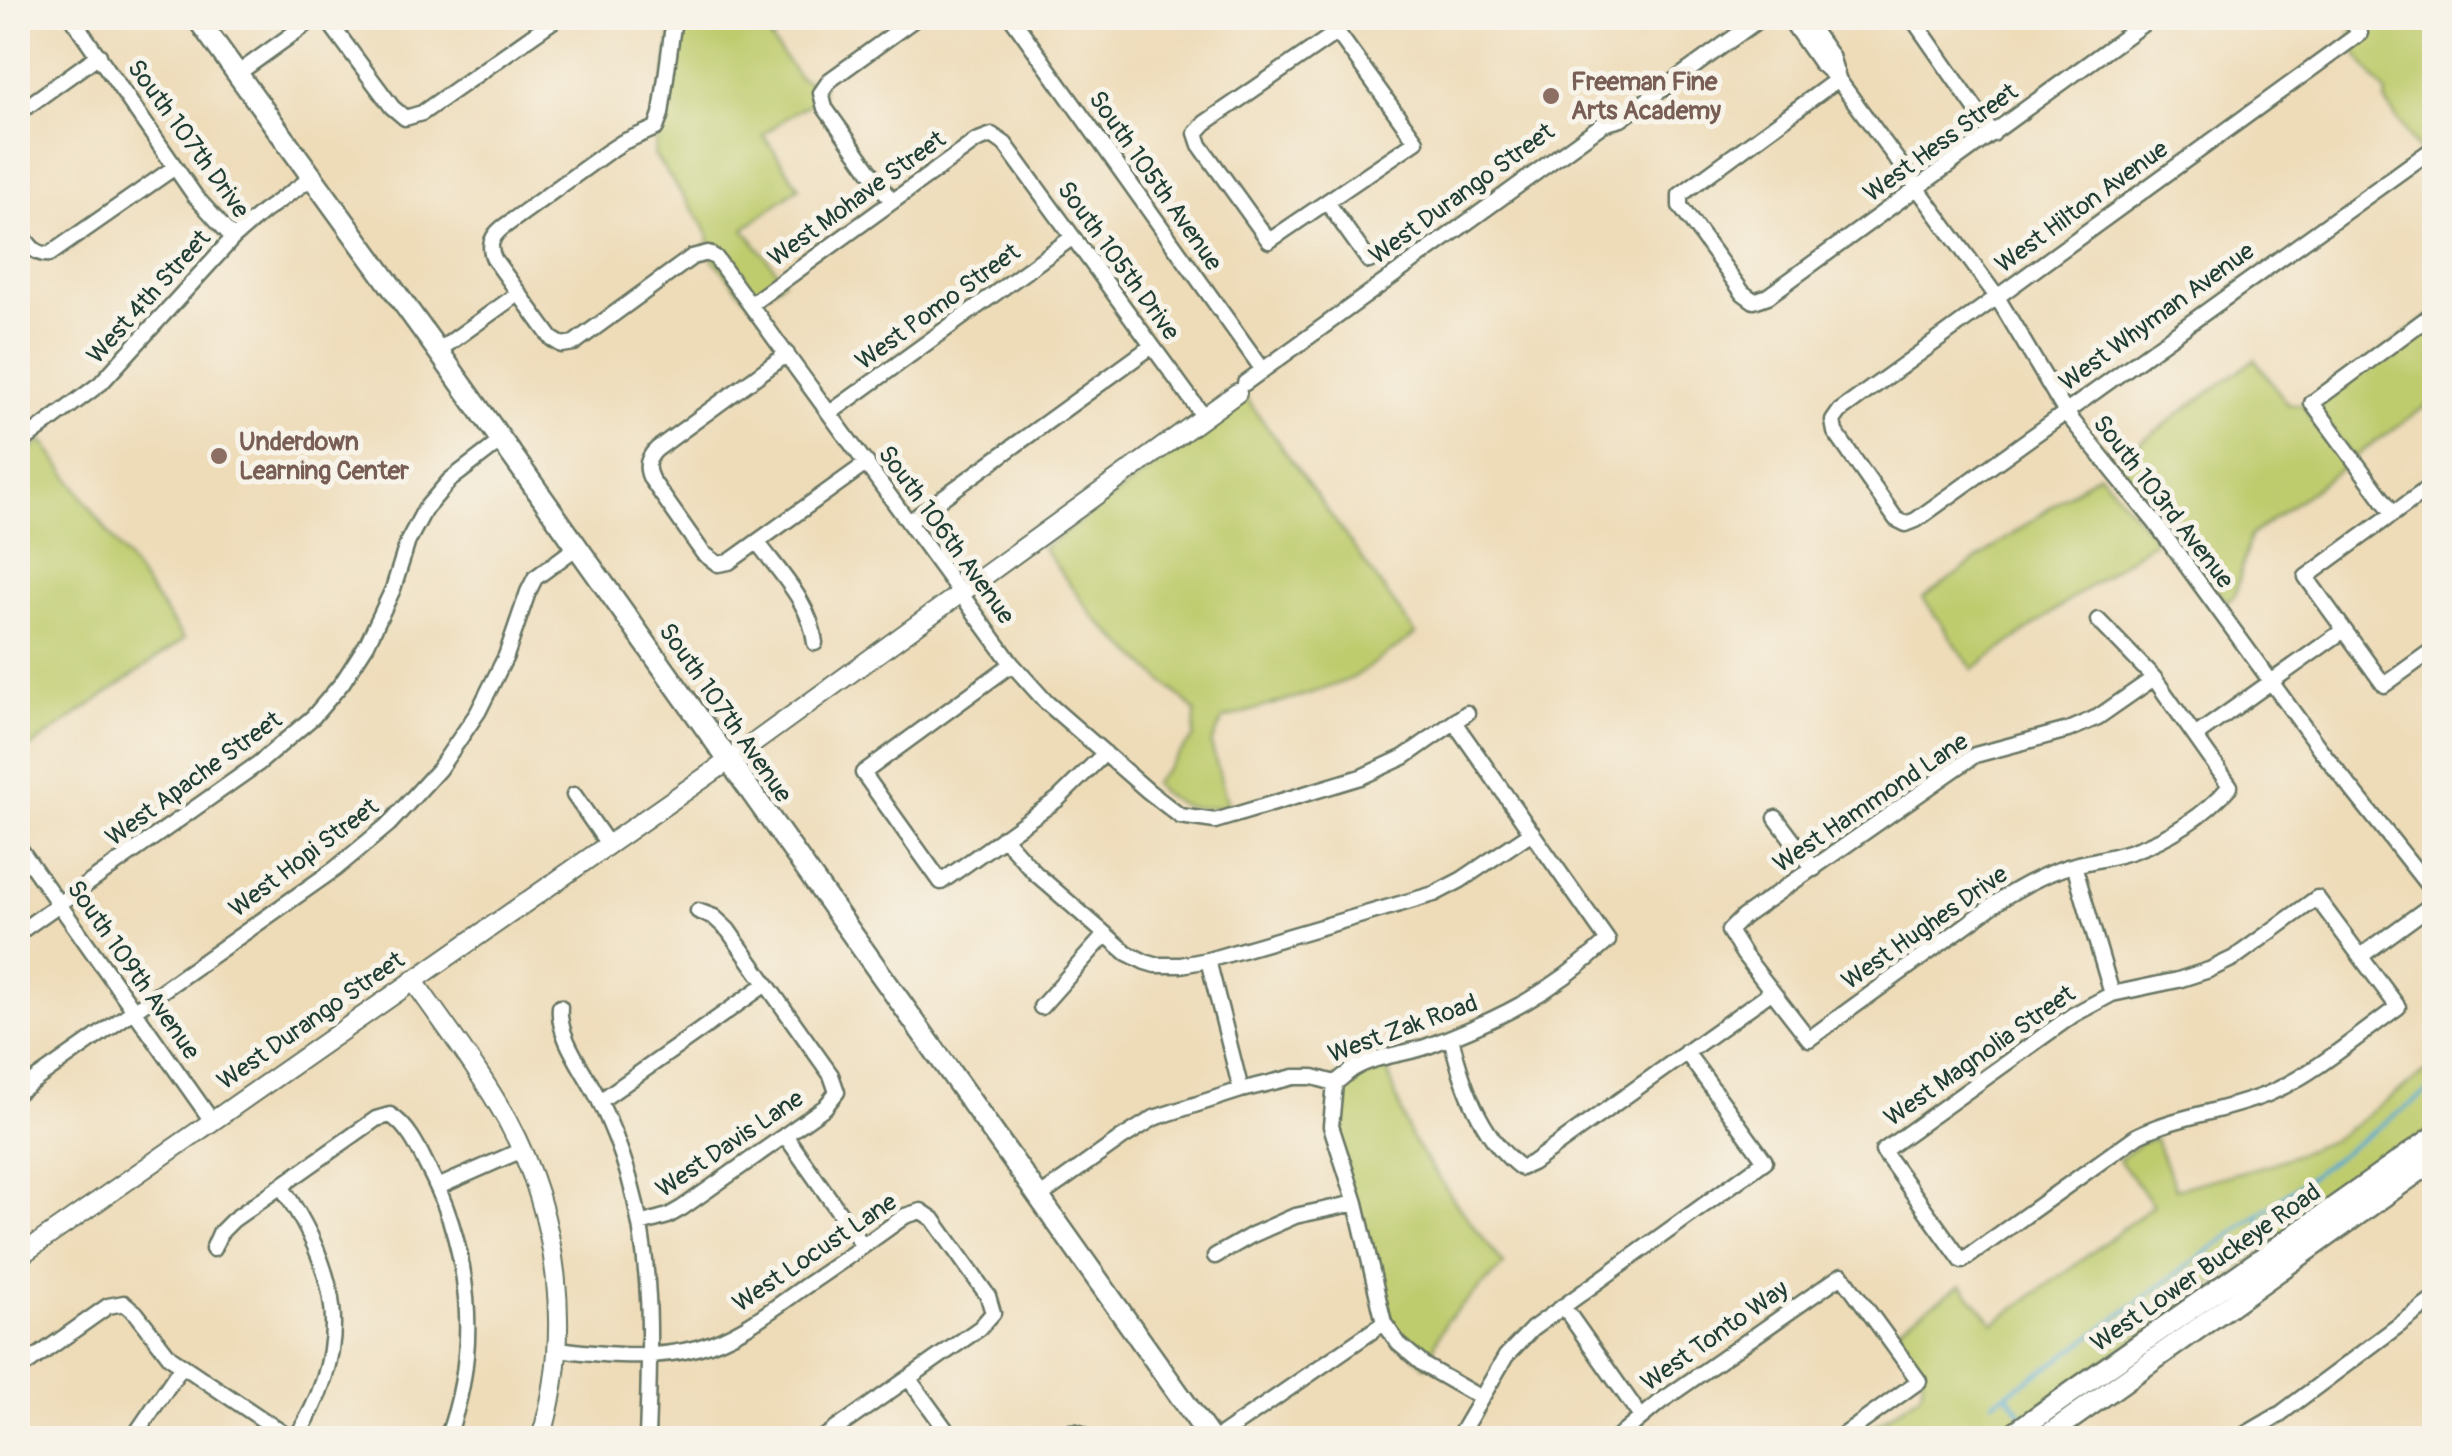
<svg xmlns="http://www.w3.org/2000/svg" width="2452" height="1456" viewBox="0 0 2452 1456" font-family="Pangolin,sans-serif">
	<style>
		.green { fill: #bfcc6e; stroke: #6f8451; stroke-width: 2.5 }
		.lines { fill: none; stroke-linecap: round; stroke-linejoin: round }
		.stream { stroke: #53a8cf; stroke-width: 4 }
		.minor-casing { stroke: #677563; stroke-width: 19 }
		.tertiary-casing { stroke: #677563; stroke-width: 22 }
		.secondary-casing { stroke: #677563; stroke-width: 25 }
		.minor { stroke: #fff; stroke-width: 14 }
		.tertiary { stroke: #fff; stroke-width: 18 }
		.secondary { stroke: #fff; stroke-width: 20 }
		.education-dot { fill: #8d6e63; stroke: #f7f3e8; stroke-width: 4 }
		.labels { text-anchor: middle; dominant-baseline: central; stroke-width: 10; stroke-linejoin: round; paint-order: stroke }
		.education-label { font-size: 25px; font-weight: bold; fill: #785e54; stroke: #f7f3e8; text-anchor: start }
		.street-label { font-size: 25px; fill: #1f3d34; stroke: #f7f3e8 }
	</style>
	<rect width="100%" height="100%" fill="#f7f3e8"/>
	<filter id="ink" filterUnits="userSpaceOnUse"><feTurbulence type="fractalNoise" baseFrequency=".01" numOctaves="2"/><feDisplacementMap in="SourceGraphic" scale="20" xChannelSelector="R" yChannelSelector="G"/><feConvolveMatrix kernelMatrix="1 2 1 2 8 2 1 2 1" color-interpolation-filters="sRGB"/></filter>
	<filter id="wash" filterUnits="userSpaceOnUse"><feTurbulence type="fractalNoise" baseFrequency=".0048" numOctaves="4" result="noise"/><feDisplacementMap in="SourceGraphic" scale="40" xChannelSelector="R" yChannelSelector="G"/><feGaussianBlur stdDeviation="2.25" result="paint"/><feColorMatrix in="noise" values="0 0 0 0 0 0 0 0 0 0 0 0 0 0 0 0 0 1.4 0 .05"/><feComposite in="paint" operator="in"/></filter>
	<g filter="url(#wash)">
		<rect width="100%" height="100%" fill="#eedcb9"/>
		<path class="green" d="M674,18H801L771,40L800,78L823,88L821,98L791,114L763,135L799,187L744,229L784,280L751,304L708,253L709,237L703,224L654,155Z
			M2370,18H2431L2434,23V148L2422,156L2385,101L2386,93L2348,42L2355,25Z
			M2434,313V400L2353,458L2312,403Z
			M2255,359L2287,404L2304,405C2309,421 2334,450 2346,465L2250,536L2235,596L2226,602L2154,502L2116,460Z
			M1247,399L1416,634L1353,678L1321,690L1223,719L1211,744L1228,805C1196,811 1176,809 1153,784L1194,737L1195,711L1094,617L1043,548Z
			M43,441L184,639L18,756V459Z
			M2099,473L2156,539L1973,669L1923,598Z
			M1383,1058L1410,1136L1456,1203L1504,1265L1446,1321L1425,1366L1384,1323L1331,1126L1335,1083Z
			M2434,1066V1127L1996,1438H1858L1920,1394C1930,1369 1909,1350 1895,1330L1961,1285L1994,1323L2078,1263L2153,1205L2119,1160L2142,1142L2155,1139L2176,1189L2274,1163L2331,1141Z"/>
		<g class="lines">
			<path class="stream" d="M2258,1217L2272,1238
				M2006,1393L2023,1415
				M1993,1402L2057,1361L2434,1087"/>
		</g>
	</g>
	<g filter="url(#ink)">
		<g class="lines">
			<g class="minor-casing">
				<path id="minor" d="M72,18L195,196L233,238
					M326,18L392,107L405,118L422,113L557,18
					M674,18L661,114L656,128L623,142L606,153L502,228C491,237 488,246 494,259L552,339L562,345L574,343L692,257L708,253L716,258L1012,664L1046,702L1148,791L1180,816L1215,821L1361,777L1404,757L1467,713
					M1012,18L1263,370
					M1327,18L1416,141L1269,241L1200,145L1196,133L1205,123L1337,32
					M1791,18L1792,23L1820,63L1838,79L1997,297L2066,413L2154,521L2320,749L2434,893
					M1804,18L1831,56L1838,78
					M1921,18L1915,22L1993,134
					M2349,18L2360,33L2355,37L1840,411L1833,421L1835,432L1896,519L1906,524L1916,520L2434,148
					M237,74L315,18
					M1838,79L1680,195V206L1743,293L1754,301L1768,296L2151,18
					M18,113L99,55
					M892,202L825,108L821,93L830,80L916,18
					M1327,202L1369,261
					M18,228C26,240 33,256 50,254L175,167
					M751,304L976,141L992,135L1005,144L1204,417
					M438,351L519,293
					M787,354L657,449C647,458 645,467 651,479L703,553L718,564L729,562L867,463
					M1245,383L1603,124L1621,119L1761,18
					M830,413L1073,237
					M18,445L101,383L233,238L263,212L313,177
					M2434,484L2306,577L2384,685L2434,649
					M2393,513L2312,403L2434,313
					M909,522L1152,346
					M758,543C780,573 811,604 815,643
					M2098,620L2154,678L2230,786C2206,815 2168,839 2132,851C2115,857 2096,860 2078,864C2052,870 2029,882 2006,896L1809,1039L1744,955L1729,931L1743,917L1975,755L2068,730L2098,717L2154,678
					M1012,664L863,773L941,882L1058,799L1105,753
					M2195,736L2344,630
					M574,795L608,844
					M1776,818L1814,869
					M1003,837L1035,873L1127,953L1145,962L1155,965H1181L1208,960L1434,894L1461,880L1532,832
					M18,846L212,1121
					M2074,865L2112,994
					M2317,898L2398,1007C2359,1035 2314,1074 2270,1093C2228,1111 2180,1115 2138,1135L1962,1261L1883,1151L2073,1015L2112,994L2178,980L2209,970L2234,958Z
					M18,933L259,763L313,717L342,683L367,644L393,589L408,541L425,509L450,480L501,441
					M2361,956L2434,903
					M1208,960L1241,1090
					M560,1007C557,1037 585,1071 598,1098C611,1124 621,1150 629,1177C654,1264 650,1350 647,1438
					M1041,1007L1105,935
					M1451,1037C1462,1085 1481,1138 1521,1168L1532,1163L1771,992
					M1335,1083C1341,1079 1347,1073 1353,1069C1375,1055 1404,1055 1428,1046C1500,1019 1550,994 1608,941L1454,722
					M1335,1083L1331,1126L1356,1203L1384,1323L1399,1344L1425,1366L1481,1398
					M18,1092L335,869L389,824L439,769L478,712L506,656L528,592L535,578L577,547
					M600,1101L766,984
					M785,1135L863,1246
					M281,1186C340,1273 354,1345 296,1438
					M438,1187L522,1150
					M1039,1197L1122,1138L1154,1118L1241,1090L1294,1077H1313L1335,1083
					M640,1224L668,1216L682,1208L825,1107L837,1092L831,1075L728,930L714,917L698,911
					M213,1249L220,1233L233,1220L376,1119L390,1115C407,1125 418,1147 426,1164C471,1248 481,1348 447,1438
					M1215,1256L1252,1235L1295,1216L1356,1203
					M1563,1306L1641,1417
					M558,1349C603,1355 653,1360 697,1348C738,1337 770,1311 804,1287C838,1264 872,1240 905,1216L921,1211L933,1219L988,1296L993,1313L980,1328L823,1438
					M18,1370L108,1306L124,1303L136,1313L170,1357L290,1438
					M909,1379L952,1438
					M133,1438L182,1366
					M1056,1438C1068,1430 1077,1429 1088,1438
					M1217,1438L1384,1323
					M1458,1438L1506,1356L1532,1329L1765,1161L1686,1052
					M1617,1438L1660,1402L1842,1275L1919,1381L1840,1438
					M2239,1438L2280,1414L2434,1299"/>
			</g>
			<g class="tertiary-casing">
				<path id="tertiary" d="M413,980C445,1026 480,1071 507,1120C559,1216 573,1334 541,1438
					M18,1257L754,743L1237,393"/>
			</g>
			<g class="secondary-casing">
				<path id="secondary" d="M197,18L438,351L1210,1438
					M2007,1438L2434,1137
					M2044,1438L2434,1160"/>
			</g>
			<use href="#minor" class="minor"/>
			<use href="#tertiary" class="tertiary"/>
			<use href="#secondary" class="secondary"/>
		</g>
	</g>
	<g class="education-dot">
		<circle cx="1551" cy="96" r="10"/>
		<circle cx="219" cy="456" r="10"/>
	</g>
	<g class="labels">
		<g class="education-label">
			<text x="1571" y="82">Freeman Fine<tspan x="1571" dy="29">Arts Academy</tspan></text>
			<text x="239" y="442">Underdown<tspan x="239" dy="29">Learning Center</tspan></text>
		</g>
		<g class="street-label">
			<text transform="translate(188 139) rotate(54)">South 107th Drive</text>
			<text transform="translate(1941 143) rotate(-36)">West Hess Street</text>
			<text transform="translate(1155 181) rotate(55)">South 105th Avenue</text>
			<text transform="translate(1462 194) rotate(-36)">West Durango Street</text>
			<text transform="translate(857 199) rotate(-36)">West Mohave Street</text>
			<text transform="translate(2082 207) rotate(-36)">West Hilton Avenue</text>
			<text transform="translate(1118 261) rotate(54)">South 105th Drive</text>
			<text transform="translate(149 297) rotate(-48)">West 4th Street</text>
			<text transform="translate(938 307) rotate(-36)">West Pomo Street</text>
			<text transform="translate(2157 317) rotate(-36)">West Whyman Avenue</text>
			<text transform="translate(2163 502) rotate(52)">South 103rd Avenue</text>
			<text transform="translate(946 535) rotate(54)">South 106th Avenue</text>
			<text transform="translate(725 713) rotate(55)">South 107th Avenue</text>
			<text transform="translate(194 779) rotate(-36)">West Apache Street</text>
			<text transform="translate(1871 803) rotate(-34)">West Hammond Lane</text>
			<text transform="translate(304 858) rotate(-37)">West Hopi Street</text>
			<text transform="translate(1925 928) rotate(-35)">West Hughes Drive</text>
			<text transform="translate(133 970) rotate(55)">South 109th Avenue</text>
			<text transform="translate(311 1021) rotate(-35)">West Durango Street</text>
			<text transform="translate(1403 1029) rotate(-20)">West Zak Road</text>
			<text transform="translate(1980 1056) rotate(-35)">West Magnolia Street</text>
			<text transform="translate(730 1144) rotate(-34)">West Davis Lane</text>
			<text transform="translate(815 1253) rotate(-34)">West Locust Lane</text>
			<text transform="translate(2206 1268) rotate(-35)">West Lower Buckeye Road</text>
			<text transform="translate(1715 1336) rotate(-35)">West Tonto Way</text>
		</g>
	</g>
	<rect width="2452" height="1456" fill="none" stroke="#f7f3e8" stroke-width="60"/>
</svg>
